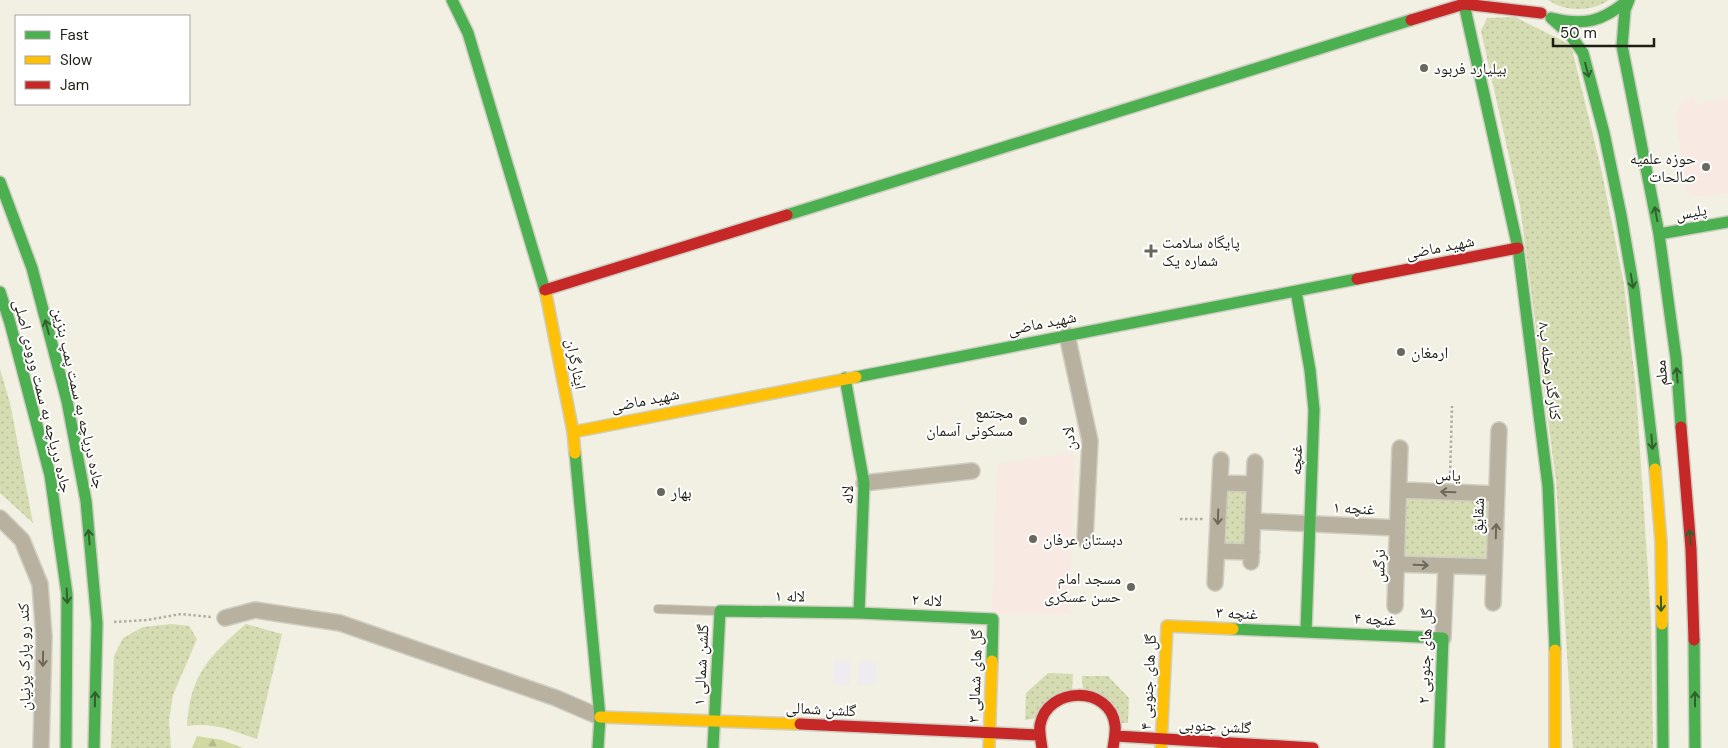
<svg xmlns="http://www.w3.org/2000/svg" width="1728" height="748" viewBox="0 0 1728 748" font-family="'DM Sans','Noto Naskh Arabic',sans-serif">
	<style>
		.commercial { fill: #eeebf1 }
		.education { fill: #f9e9e3 }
		.grass { fill: url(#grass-dots) }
		.forest { fill: url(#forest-firs) }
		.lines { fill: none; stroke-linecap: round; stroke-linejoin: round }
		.lane-casing { stroke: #cfcec3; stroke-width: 10 }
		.street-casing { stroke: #cfcec3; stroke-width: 18 }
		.fast-casing { stroke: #cfcec3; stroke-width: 14 }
		.slow-casing { stroke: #cfcec3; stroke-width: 14 }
		.jam-casing { stroke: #cfcec3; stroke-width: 14 }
		.path { stroke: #b2ad9f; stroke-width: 2.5; stroke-dasharray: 2.5 2.5; stroke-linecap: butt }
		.lane { stroke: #b9b19f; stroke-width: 8 }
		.street { stroke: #b9b19f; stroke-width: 15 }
		.fast { stroke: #4caf50; stroke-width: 11 }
		.slow { stroke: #ffc107; stroke-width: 11 }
		.jam { stroke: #c62828; stroke-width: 11 }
		.oneway { stroke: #335f2f }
		.oneway2 { stroke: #6c685a }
		.poi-dot { fill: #69685c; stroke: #fff; stroke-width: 2 }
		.labels { text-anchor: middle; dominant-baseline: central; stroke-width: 4; stroke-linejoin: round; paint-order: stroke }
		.poi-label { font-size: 16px; fill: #1f1e14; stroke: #fff; text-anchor: start }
		.street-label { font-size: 16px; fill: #1f1e14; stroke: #fff }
	</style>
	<defs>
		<pattern id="grass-dots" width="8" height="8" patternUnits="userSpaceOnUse" patternTransform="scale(1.25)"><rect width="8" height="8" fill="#d6dcb2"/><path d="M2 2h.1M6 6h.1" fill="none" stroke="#b7bc98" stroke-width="1.8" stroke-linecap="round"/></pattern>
		<pattern id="forest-firs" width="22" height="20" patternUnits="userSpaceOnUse" patternTransform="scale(1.25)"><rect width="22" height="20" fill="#d2d8a1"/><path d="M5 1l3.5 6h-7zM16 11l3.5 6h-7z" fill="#b4b98a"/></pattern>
	</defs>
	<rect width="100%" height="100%" fill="#f2f0e2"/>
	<path class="commercial" d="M834,661L851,662L849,685L833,684Z
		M859,661L876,663L875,685H858Z"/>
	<path class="education" d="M1694,95L1696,105L1728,97V193L1694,197L1687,190L1675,114L1684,101Z
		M1074,452L1070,614H992L997,464Z"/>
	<path class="grass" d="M1548,0H1609C1592,12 1565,12 1548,0Z
		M1515,17L1571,45L1601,168L1624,284L1636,389L1651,618L1653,748H1573L1556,481L1520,206L1481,31L1487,18Z
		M0,369L10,403L33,523L0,493Z
		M1222,486L1252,487L1249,548L1219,547Z
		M1404,495L1492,498L1490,561L1402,558Z
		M172,624L189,626L197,639L173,695L169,721L171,748H111L114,656L123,638L143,627Z
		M246,624L282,634L257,739C233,731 214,722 187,726C190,675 209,656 246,624Z
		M1048,673L1073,674L1072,692L1038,718L1025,720L1026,693Z
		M1082,676H1108L1129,698L1128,723H1118L1083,693Z"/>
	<path class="forest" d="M197,736L222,740L243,748H192Z"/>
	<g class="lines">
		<g class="lane-casing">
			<path id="lane" d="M658,609L718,611"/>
		</g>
		<g class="street-casing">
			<path id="street" d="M1067,335L1090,441L1085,540
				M864,483L972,471
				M1220,483L1254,484
				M1399,490L1497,494
				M0,518L22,540L40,584L44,637L41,748
				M1253,521L1397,528
				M1217,551L1252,552
				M1251,562L1255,462
				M1396,564L1494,567
				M1215,583L1221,460
				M1493,603L1499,430
				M1395,606L1400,448
				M225,618L255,610L340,623L556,698L600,717
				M1443,638L1446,566"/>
		</g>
		<g class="fast-casing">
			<path id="fast" d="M452,0L468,33L546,294
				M1629,0L1625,10L1622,46L1659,234L1676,358L1681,427
				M1464,4L1518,248L1548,486L1555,650
				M1551,18L1571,36L1583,53L1604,133L1621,215L1634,290L1655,469
				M1551,18C1584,26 1602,22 1628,0
				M0,182L32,268L67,401L86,501L97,623L94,748
				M787,215L1411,20
				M1659,234L1728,222
				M1296,291L1310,370L1314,410L1306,632
				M0,292L10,323L50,475L67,594L66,748
				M856,377L1357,279
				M845,378L864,483L859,613
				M575,453L600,717L598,748
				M1662,624L1663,748
				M1233,629L1443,638L1439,748
				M1694,640L1695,748
				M713,748L720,611L859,613L993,619L992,661"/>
		</g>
		<g class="slow-casing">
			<path id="slow" d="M546,294L573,432L575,453
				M573,432L856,377
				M1655,469L1661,542L1662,624
				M1555,650V748
				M600,717L800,724
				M989,748L992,661
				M1161,748L1167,626L1233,629"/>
		</g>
		<g class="jam-casing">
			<path id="jam" d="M1411,20L1464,4L1541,13
				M1357,279L1518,248
				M545,290L787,215
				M1681,427L1691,549L1694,640
				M800,724L1039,735
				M1116,736L1313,748
				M1042,748C1041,741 1039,732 1040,725C1047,686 1110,685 1115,725C1116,732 1114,741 1113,748"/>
		</g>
		<path class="path" d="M1450,478L1452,406
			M1180,519H1204
			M114,622L147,620L181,614L211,617"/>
		<use href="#lane" class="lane"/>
		<use href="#street" class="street"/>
		<use href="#fast" class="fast"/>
		<use href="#slow" class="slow"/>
		<use href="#jam" class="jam"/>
	</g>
	<defs><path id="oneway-shaft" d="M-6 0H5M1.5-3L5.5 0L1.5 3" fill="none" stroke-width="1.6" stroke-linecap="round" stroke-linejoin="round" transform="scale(1.25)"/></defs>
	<g class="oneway">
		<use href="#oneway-shaft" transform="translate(1587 70) rotate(75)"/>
		<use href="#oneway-shaft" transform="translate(1656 214) rotate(-101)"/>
		<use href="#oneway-shaft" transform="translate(1632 281) rotate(80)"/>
		<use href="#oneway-shaft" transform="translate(47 327) rotate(-105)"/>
		<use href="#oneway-shaft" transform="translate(1677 375) rotate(-95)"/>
		<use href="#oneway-shaft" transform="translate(1652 442) rotate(85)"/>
		<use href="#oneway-shaft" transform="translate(89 537) rotate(-95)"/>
		<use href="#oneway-shaft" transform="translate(1690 537) rotate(-94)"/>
		<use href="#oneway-shaft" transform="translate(67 596) rotate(87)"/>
		<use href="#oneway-shaft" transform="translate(1661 604) rotate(89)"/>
		<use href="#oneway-shaft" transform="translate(95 699) rotate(-89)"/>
		<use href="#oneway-shaft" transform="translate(1695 699) rotate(-90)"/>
	</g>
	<g class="oneway2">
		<use href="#oneway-shaft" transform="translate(1448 492) rotate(-178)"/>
		<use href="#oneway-shaft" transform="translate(1218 517) rotate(92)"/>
		<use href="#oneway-shaft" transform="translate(1496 531) rotate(-88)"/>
		<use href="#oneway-shaft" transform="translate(1421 565) rotate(2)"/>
		<use href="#oneway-shaft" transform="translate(43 659) rotate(91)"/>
	</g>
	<g class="poi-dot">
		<circle cx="1424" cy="68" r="5"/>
		<circle cx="1706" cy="167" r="5"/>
		<path d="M1148.5 243.5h5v5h5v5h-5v5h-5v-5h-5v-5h5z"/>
		<circle cx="1401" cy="352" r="5"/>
		<circle cx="1023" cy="421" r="5"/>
		<circle cx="661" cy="492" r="5"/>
		<circle cx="1033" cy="539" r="5"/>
		<circle cx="1131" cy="587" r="5"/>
	</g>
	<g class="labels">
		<g class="poi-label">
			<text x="1434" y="68">بیلیارد فربود</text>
			<text x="1696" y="158" text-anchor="end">حوزه علمیه<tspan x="1696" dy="18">صالحات</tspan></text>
			<text x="1162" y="242">پایگاه سلامت<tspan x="1162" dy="18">شماره یک</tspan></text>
			<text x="1411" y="352">ارمغان</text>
			<text x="1013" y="412" text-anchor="end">مجتمع<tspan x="1013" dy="18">مسکونی آسمان</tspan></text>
			<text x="671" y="492">بهار</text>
			<text x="1043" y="539">دبستان عرفان</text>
			<text x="1121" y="578" text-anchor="end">مسجد امام<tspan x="1121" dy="18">حسن عسکری</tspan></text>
		</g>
		<g class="street-label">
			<text transform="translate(1691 212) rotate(-10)">پلیس</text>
			<text transform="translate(1440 247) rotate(-11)">شهید ماضی</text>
			<text transform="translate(1042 323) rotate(-11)">شهید ماضی</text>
			<text transform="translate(576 364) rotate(79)">ایثارگران</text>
			<text transform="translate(1550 371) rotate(83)">کنارگذر محله ب۸</text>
			<text transform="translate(1661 373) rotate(-95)">معلم</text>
			<text transform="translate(43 396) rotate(76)">جاده دریاچه به سمت ورودی اصلی</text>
			<text transform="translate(79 398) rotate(77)">جاده دریاچه به سمت پمپ بنزین</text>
			<text transform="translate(645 400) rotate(-11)">شهید ماضی</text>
			<text transform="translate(1069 439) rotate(-96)">لادن</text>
			<text transform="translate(1296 460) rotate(-88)">غنچه</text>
			<text transform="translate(1448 475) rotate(2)">یاس</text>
			<text transform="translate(847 495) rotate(-90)">لاله</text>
			<text transform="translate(1354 508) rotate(3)">غنچه ۱</text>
			<text transform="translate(1478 516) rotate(-88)">شقایق</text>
			<text transform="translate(1379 566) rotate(-88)">نرگس</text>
			<text transform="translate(790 596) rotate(1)">لاله ۱</text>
			<text transform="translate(927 600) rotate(3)">لاله ۲</text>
			<text transform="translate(1237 613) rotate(2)">غنچه ۳</text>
			<text transform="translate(1375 619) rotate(3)">غنچه ۴</text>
			<text transform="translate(1425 656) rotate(-88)">گل های جنوبی ۲</text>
			<text transform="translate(24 657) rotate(-91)">کند رو پارک پرنیان</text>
			<text transform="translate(701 665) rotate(-87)">گلشن شمالی ۱</text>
			<text transform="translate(975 676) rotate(-88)">گل های شمالی ۳</text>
			<text transform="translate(1148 682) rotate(-87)">گل های جنوبی ۴</text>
			<text transform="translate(821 709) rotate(3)">گلشن شمالی</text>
			<text transform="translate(1215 726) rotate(3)">گلشن جنوبی</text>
		</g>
	</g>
	<rect x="15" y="15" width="175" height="90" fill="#ffffff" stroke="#a5a5a1"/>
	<rect x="25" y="31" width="25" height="8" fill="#4caf50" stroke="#a5a5a1"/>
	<text x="60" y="40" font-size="15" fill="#1f1e14">Fast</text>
	<rect x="25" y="56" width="25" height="8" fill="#ffc107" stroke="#a5a5a1"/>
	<text x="60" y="65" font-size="15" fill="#1f1e14">Slow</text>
	<rect x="25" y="81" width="25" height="8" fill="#c62828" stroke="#a5a5a1"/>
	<text x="60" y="90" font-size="15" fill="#1f1e14">Jam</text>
	<path d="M1553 38v8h101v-8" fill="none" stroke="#1f1e14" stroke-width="2.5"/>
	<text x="1560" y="38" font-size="15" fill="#1f1e14" stroke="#ffffff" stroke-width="4" paint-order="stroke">50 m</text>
</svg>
